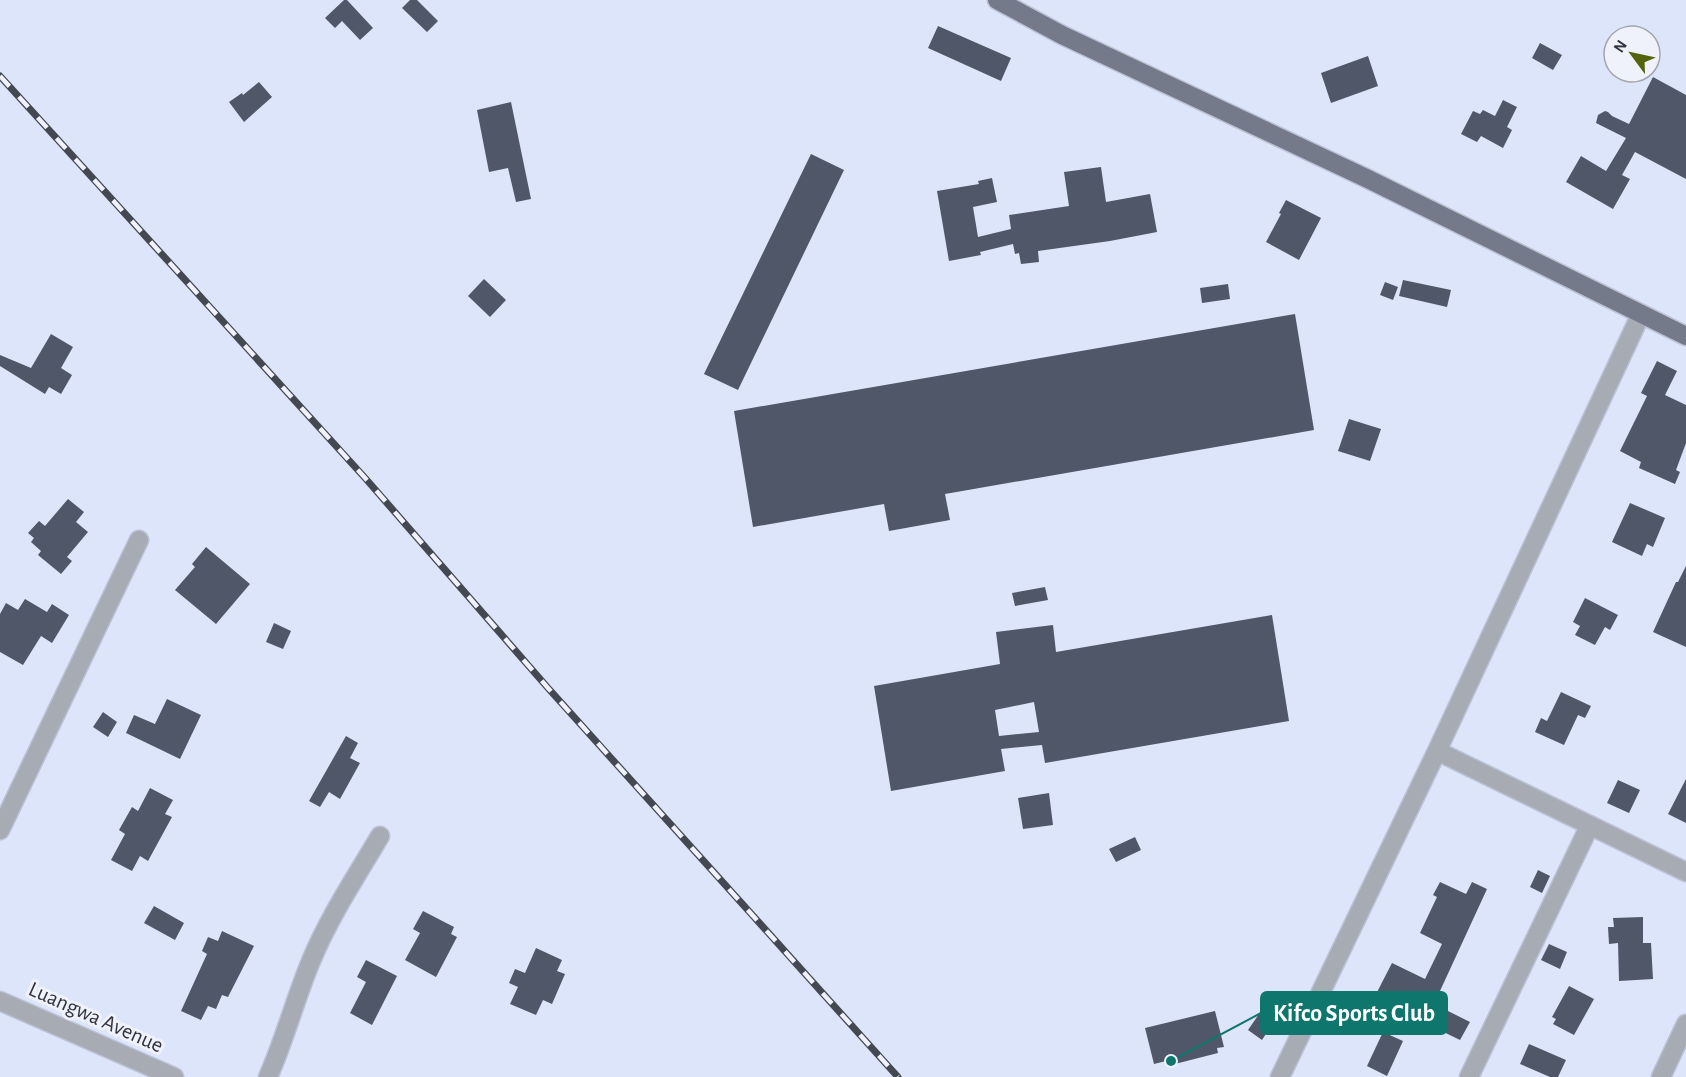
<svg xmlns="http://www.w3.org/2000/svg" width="1686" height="1077" viewBox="0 0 1686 1077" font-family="'Alegreya Sans',sans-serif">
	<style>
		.building { fill: #505769; fill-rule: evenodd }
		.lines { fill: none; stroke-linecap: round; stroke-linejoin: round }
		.minor-casing { stroke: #bbc2d5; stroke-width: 21 }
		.major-casing { stroke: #bbc2d5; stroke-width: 21 }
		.minor { stroke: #a7abb4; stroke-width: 18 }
		.major { stroke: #747a8a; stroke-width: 18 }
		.rail-casing { stroke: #444851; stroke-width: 7 }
		.rail { stroke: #eff2fb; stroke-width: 4.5; stroke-dasharray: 14; stroke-linecap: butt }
		.labels { text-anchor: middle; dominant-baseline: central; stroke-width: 6; stroke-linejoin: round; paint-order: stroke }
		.street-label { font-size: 22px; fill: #32353d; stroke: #eff2fb }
		.leader { fill: none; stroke: #0f766e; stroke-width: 2 }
		.callout-dot { fill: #0f766e; stroke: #eff2fb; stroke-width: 2 }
		.callout { fill: #0f766e; stroke: #0f766e; stroke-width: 2 }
		.callout-label { font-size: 24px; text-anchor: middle; font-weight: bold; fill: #fff }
	</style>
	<rect width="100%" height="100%" fill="#dde5fb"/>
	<path class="building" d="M344,0H347L373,28L360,40L342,21L335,28L325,18Z
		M410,0H417L438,21L427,32L402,8Z
		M938,26L1011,58L1001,81L928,48Z
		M1540,43L1562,55L1553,70L1532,58Z
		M1368,56L1378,86L1331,103L1321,73Z
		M1653,77L1686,95V179L1635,152L1622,175L1630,179L1613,209L1566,182L1581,156L1606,171L1626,138L1596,123L1598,115L1605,111L1608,112L1612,116L1629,124Z
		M259,82L272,97L244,122L229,102L242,93L243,95Z
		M1503,100L1517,107L1507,127L1512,130L1503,148L1481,136L1477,142L1461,134L1473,111L1480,114L1483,110L1495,116Z
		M511,102L531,199L516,202L508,168L489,172L477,110Z
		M811,154L844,170L738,390L704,374Z
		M1101,167L1106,202L1150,194L1157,232L1110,241L1038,251L1039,262L1021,264L1019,253L1015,254L1013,244L980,252L981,255L949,261L937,191L979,184L978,181L992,178L997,202L973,207L978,237L1011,229L1009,215L1069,206L1064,172Z
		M1286,200L1321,218L1299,260L1266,242L1281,214L1279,213Z
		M484,279L506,300L490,317L468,296Z
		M1403,280L1451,290L1447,307L1399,296Z
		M1385,282L1398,287L1393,300L1380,295Z
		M1228,284L1230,299L1202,303L1200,288Z
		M1295,314L1314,430L945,494L950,520L889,531L884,504L753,527L734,411Z
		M51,334L73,347L61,368L72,375L61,394L49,387L45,394L0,366V355L31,368Z
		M1657,361L1677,371L1665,395L1686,405V443L1676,470L1680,472L1675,484L1639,468L1641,462L1620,451L1647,396L1641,393Z
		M1349,419L1381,429L1370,461L1338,451Z
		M68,499L84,512L76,522L88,532L67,557L72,561L61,574L38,555L41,551L31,542L34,538L28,533L39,521L45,526Z
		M1630,503L1665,518L1653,547L1647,544L1642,556L1612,542Z
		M206,547L250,584L216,624L175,590L195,567L192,564Z
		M1686,566V647L1653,632L1676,582H1678Z
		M1045,587L1048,600L1015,606L1012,593Z
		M1585,598L1618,615L1610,630L1605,627L1595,645L1575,635L1580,626L1573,622Z
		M25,599L47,612L52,604L69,615L52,643L41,636L23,665L0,652V614L6,603L18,610Z
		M1272,615L1289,721L1045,763L1042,745L1001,749L1005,771L891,791L874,686L1000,664L996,632L1053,625L1056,652ZM1034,702L1039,732L999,736L995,710Z
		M274,623L291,631L283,649L266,642Z
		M1561,692L1591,706L1585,718L1578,715L1564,745L1535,732L1541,718L1547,721Z
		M167,699L201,715L180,759L126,733L134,715L155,724Z
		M103,712L117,722L108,737L93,727Z
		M346,736L358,743L350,758L360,763L340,799L329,792L320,807L309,801Z
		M1686,779V823L1668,814Z
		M1618,780L1640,790L1629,813L1607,803Z
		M150,788L173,800L165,814L172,817L148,861L140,856L132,871L111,860L125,834L119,830L132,807L138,811Z
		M1049,793L1053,825L1023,829L1018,798Z
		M1135,837L1141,850L1116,862L1109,849Z
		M1538,870L1550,876L1542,893L1530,887Z
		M1440,882L1466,894L1472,882L1487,889L1434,1004L1470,1022L1460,1040L1374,998L1392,963L1425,979L1442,944L1420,933L1437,897L1433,895Z
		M154,906L184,923L175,940L144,923Z
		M423,911L454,927L451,934L457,937L436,977L405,960L420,933L413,929Z
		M1643,917V943H1651L1653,979L1619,981L1618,943L1609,944L1608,927H1614L1613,918Z
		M222,931L254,946L228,997L222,995L216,1009L208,1006L201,1020L181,1011L207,954L202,951L208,937L218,941Z
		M1549,944L1567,952L1560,969L1541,960Z
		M536,948L562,960L557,971L565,974L552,1004L543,1000L536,1015L510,1004L518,987L509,983L515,969L525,973Z
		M366,960L397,976L372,1025L350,1013L366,982L357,977Z
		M1569,986L1594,999L1574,1035L1553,1024L1556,1019L1552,1017Z
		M1215,1011L1224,1047L1217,1048L1218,1053L1167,1066L1166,1061L1154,1064L1145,1028Z
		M1259,1014L1273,1023L1262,1040L1248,1030Z
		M1383,1032L1403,1041L1387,1076L1367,1066Z
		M1529,1044L1566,1060L1558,1077H1550L1520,1064Z"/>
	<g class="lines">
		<g class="minor-casing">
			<path id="minor" d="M1437,751L1686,872
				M0,830L139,540
				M0,1001L174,1077
				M268,1077C285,1039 295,999 311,961C329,917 356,877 380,836
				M1280,1077L1437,751L1641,314
				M1469,1077L1590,825
				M1661,1077L1686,1024"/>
		</g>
		<g class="major-casing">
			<path id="major" d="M997,0L1062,35L1366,178L1686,336"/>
		</g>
		<use href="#minor" class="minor"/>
		<use href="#major" class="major"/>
		<g class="rail-casing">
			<path id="rail" d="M0,76L366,479L548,688L898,1077"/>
		</g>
		<use href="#rail" class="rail"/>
	</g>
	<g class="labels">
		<g class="street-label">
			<text transform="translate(96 1017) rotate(24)">Luangwa Avenue</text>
		</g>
	</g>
	<path class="leader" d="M1171 1061L1261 1013"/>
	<circle class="callout-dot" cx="1171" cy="1061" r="6"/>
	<rect class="callout" x="1261" y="992" width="186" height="42" rx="6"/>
	<g class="callout-label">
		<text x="1354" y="1021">Kifco Sports Club</text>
	</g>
	<g transform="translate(1632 54) rotate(303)"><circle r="28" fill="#eff2fb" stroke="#a3a6af" stroke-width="1.5"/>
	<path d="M0-4.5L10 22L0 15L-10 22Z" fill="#54640a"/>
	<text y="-9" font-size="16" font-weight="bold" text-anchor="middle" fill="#32353d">N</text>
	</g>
</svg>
